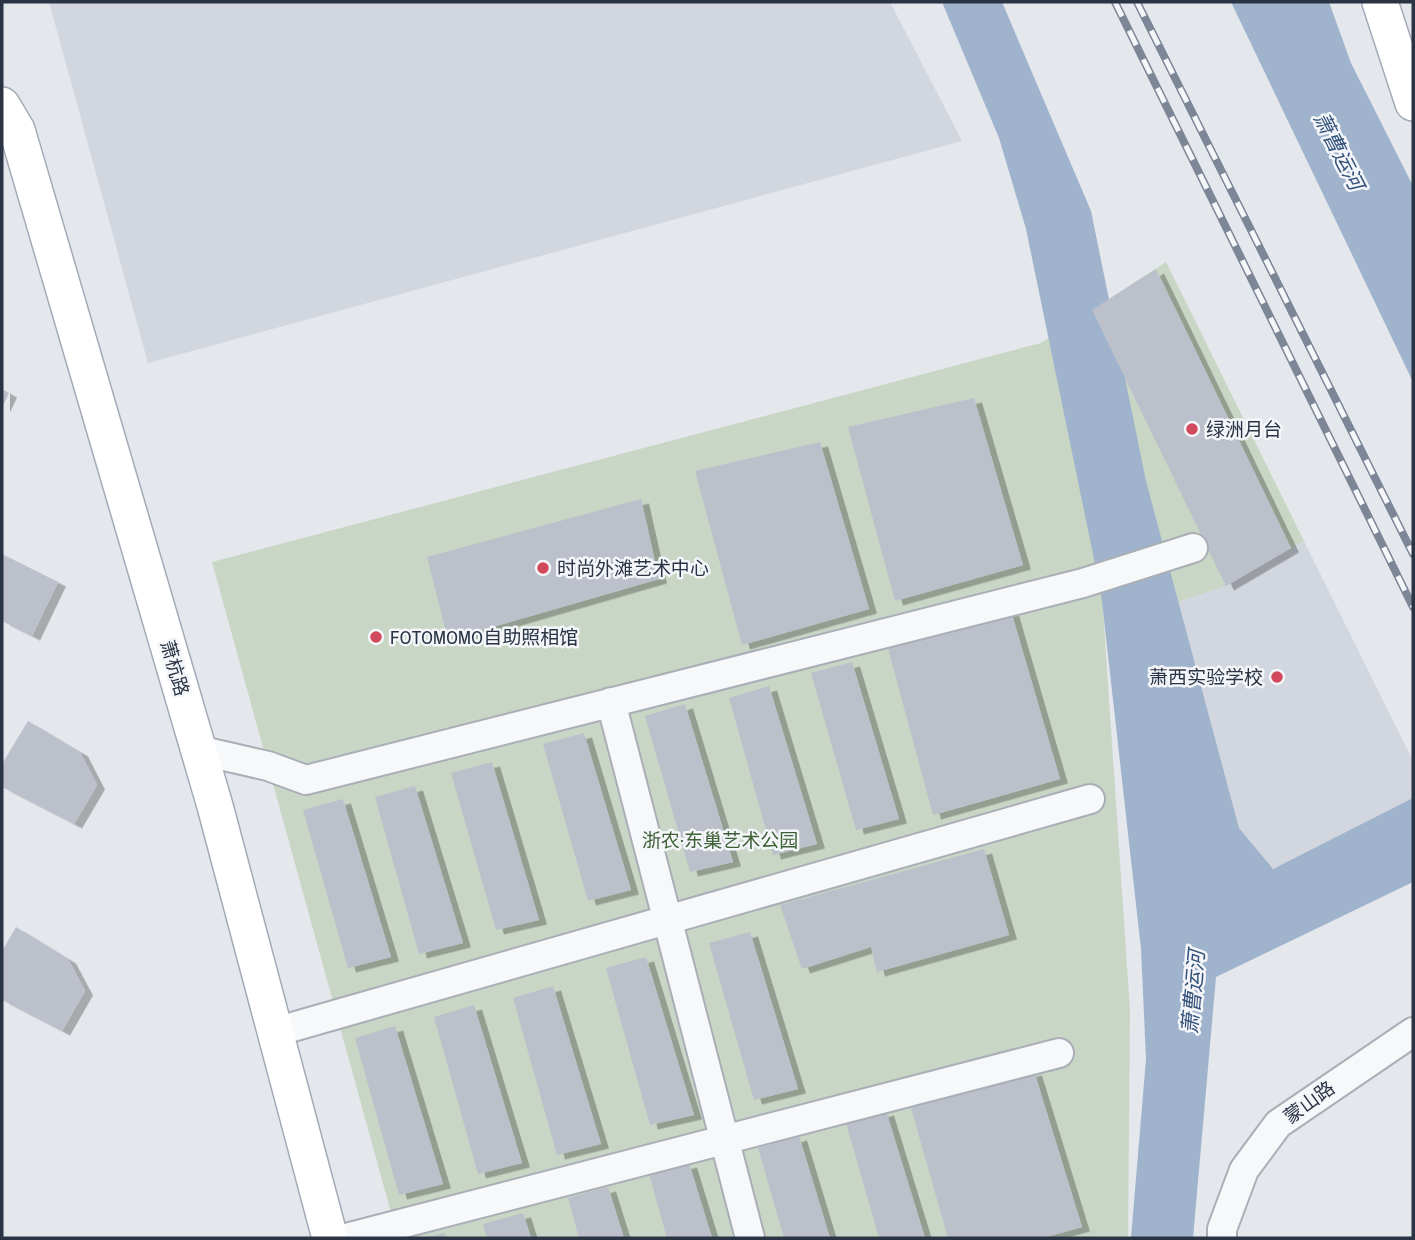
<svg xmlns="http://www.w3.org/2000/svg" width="1415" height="1240" viewBox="0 0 1415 1240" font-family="'Archivo Narrow','Noto Sans SC',sans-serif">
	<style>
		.built { fill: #d2d6de }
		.green { fill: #c9d6c5 }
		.water { fill: #9fb4cc }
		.building { fill: #bbc0ca; filter: url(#shadow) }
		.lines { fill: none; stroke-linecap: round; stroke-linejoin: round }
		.minor-casing { stroke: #a9aeb7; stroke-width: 32 }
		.major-casing { stroke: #a3abb8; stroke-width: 38 }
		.minor { stroke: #f7f8fa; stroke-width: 28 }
		.major { stroke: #fff; stroke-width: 35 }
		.rail-casing { stroke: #7d8696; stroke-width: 8 }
		.rail { stroke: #f4f6f9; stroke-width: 5; stroke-dasharray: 16; stroke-linecap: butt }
		.poi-dot { fill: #d1495b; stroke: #f4f6f9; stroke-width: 2.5 }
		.labels { text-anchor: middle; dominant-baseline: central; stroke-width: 5; stroke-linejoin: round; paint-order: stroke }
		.poi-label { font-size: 19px; fill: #2b3445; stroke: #f4f6f9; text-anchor: start }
		.street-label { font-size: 19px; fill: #2b3445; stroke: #f4f6f9 }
		.park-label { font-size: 19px; fill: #3f6138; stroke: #f4f6f9 }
		.water-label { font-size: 21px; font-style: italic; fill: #34527a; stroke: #f4f6f9 }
	</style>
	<defs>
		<filter id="shadow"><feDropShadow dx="8" dy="4.5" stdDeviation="0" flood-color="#0004"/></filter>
	</defs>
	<rect width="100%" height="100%" fill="#e4e7ec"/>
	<path class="built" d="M49,2H890L962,141L148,363Z
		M1304,541L1413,761V813L1256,875L1160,608L1226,586Z"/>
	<path class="green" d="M1166,262L1304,541L1226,586L1160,608L1103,610L1130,1011L1128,1238H398L212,562L1041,343Z"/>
	<path class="water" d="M942,2H1002L1091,211L1146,481L1239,828L1273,869L1413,798V882L1216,977L1193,1238H1131L1146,1059L1141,949L1101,593L1026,229L999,138Z
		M1231,2H1329L1351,63L1413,186V382Z"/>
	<path class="building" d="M1156,269L1291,548L1226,586L1092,310Z
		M2,389L9,393L2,408Z
		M974,398L1023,565L895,601L848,427Z
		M820,442L869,609L742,645L695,471Z
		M641,499L659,579L448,640L427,557Z
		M2,554L58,582L32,636L2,621Z
		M1011,611L1060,779L933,815L886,641Z
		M852,662L899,819L856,830L811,673Z
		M769,686L817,844L773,855L729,698Z
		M685,704L733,862L690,872L645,716Z
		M28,721L80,752L97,785L74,824L2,787V764Z
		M584,733L631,890L588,901L543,744Z
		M492,762L539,920L496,930L451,773Z
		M415,786L463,943L419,954L375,797Z
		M343,799L391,957L348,968L303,810Z
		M984,849L1009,935L877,972L871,947L802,969L780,905Z
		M16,927L68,959L85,991L62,1031L2,1000V951Z
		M750,932L798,1089L754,1100L709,943Z
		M646,957L694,1115L650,1125L606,968Z
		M553,986L601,1144L557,1155L513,998Z
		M474,1005L522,1163L478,1174L434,1017Z
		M395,1026L443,1184L399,1195L355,1038Z
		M1034,1071L1082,1227L1043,1238H948L909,1101Z
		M886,1111L925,1238H879L846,1123Z
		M799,1136L830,1238H784L758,1148Z
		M689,1163L712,1238H667L649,1174Z
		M608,1187L624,1238H579L568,1198Z
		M523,1213L531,1238H487L483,1224Z
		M445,1233L446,1238H427V1237Z"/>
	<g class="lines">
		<g class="minor-casing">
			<path id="minor" d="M611,702L750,1238
				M198,750L268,766L306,780L1083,583L1193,548
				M275,1032L1090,799
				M346,1238L1059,1053
				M1222,1238V1229L1244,1170L1278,1124L1413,1032"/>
		</g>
		<g class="major-casing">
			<path id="major" d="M1380,2L1413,103
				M2,105L17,130L215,806L330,1238"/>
		</g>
		<use href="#minor" class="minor"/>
		<use href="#major" class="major"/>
		<g class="rail-casing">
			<path id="rail" d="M1115,2L1413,607
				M1137,2L1413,554"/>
		</g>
		<use href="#rail" class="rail"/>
	</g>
	<g class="poi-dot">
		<circle cx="1192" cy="429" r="7"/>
		<circle cx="543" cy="568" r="7"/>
		<circle cx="376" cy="637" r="7"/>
		<circle cx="1277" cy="677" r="7"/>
	</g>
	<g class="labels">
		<g class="poi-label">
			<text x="1206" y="429">绿洲月台</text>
			<text x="557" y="568">时尚外滩艺术中心</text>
			<text x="390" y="637">FOTOMOMO自助照相馆</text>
			<text x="1263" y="677" text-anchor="end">萧西实验学校</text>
		</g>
		<g class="street-label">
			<text transform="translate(175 668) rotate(74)">萧杭路</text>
			<text transform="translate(1309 1102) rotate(-36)">蒙山路</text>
		</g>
		<g class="park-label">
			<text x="720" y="840">浙农·东巢艺术公园</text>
		</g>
		<g class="water-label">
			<text transform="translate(1339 151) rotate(63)">萧曹运河</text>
			<text transform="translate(1193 992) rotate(-85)">萧曹运河</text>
		</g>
	</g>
	<rect width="1415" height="1240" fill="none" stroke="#2b3445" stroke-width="7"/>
</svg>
